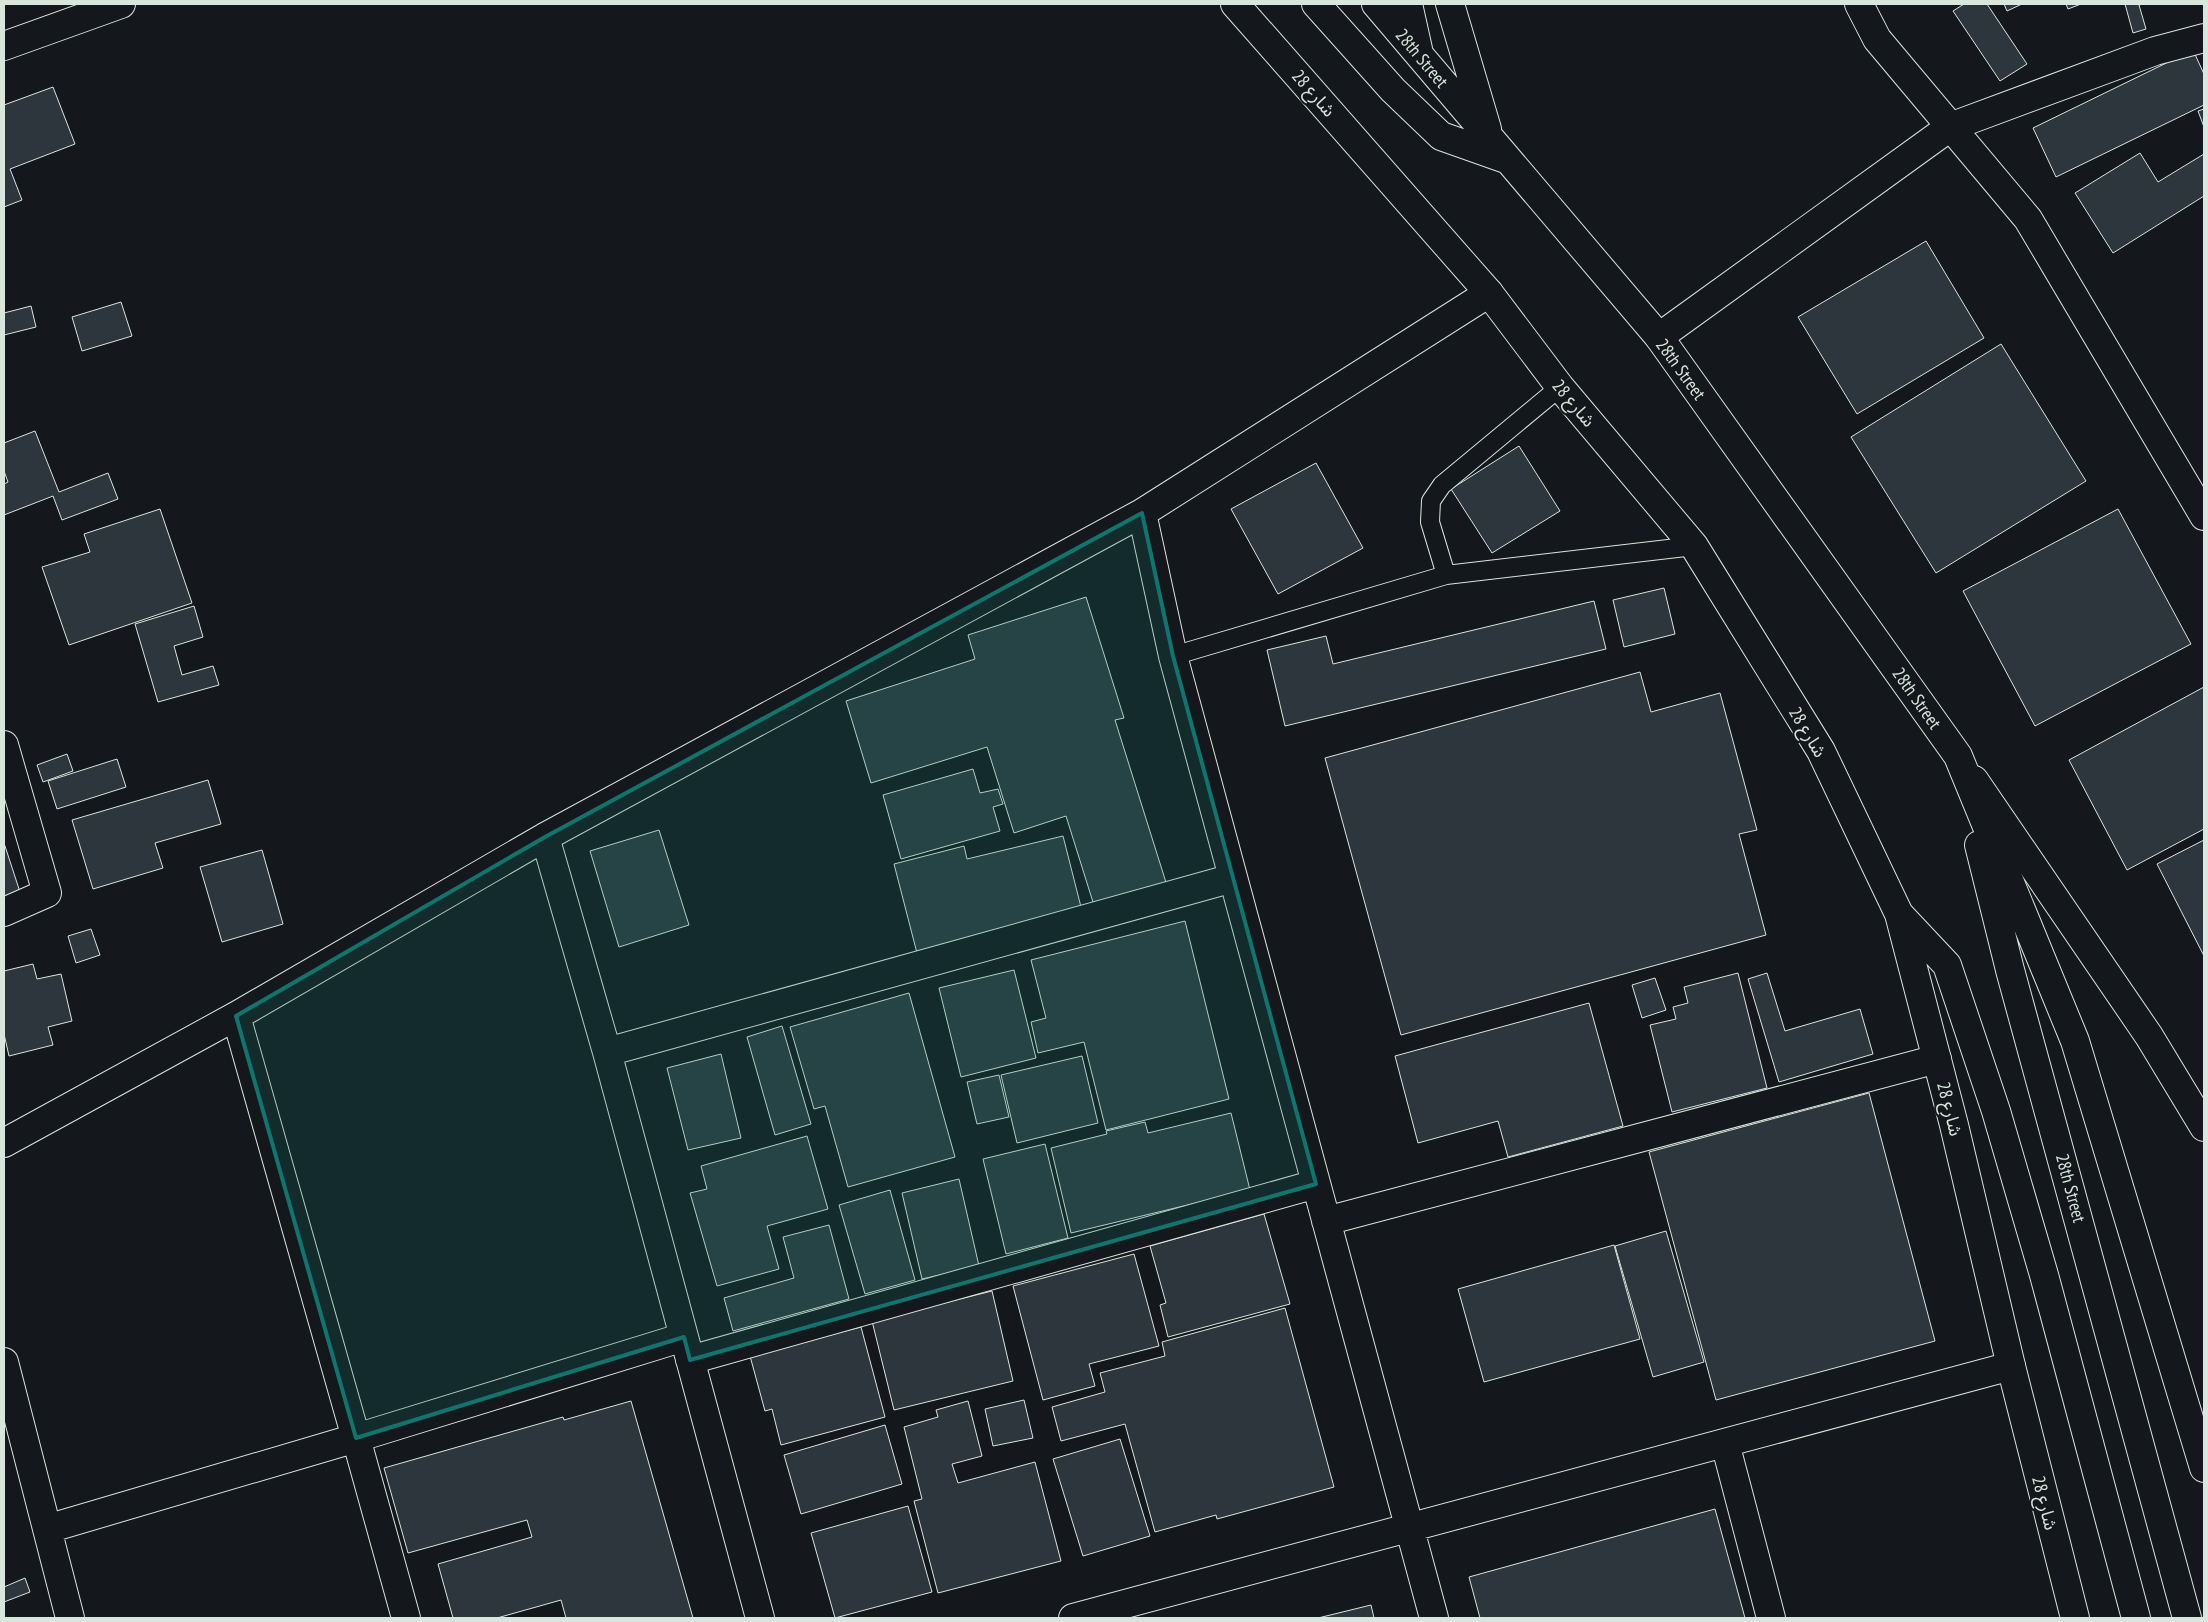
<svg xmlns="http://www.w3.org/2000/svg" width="2208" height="1622" viewBox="0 0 2208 1622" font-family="'PT Sans Narrow','Noto Sans Arabic',sans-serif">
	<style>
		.building { fill: #2c363c; stroke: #d8e6dc }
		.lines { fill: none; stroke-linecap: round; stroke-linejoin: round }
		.lane-casing { stroke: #d8e6dc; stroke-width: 20 }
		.street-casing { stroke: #d8e6dc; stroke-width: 30 }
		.secondary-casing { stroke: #d8e6dc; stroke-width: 30 }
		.primary-casing { stroke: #d8e6dc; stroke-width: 30 }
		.lane { stroke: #14181c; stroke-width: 18 }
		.street { stroke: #14181c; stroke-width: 28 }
		.secondary { stroke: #14181c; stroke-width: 28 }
		.primary { stroke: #14181c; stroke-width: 28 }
		.marked { fill: #0f766e; fill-opacity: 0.2; stroke: #0f766e; stroke-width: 4; stroke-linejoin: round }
		.labels { text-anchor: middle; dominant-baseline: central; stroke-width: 4; stroke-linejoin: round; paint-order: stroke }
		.street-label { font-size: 18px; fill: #d8e6dc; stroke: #14181c }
	</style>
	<rect width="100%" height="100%" fill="#14181c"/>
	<path class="building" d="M1964,4H1987L2027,64L2000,81L1953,11Z
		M2004,4H2022L2007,11Z
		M2066,4H2081L2068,9Z
		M2125,4H2143L2139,5L2146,29L2133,33Z
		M2193,50L2204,74V105L2056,177L2033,128Z
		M53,87L75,144L10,169L22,200L4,207V105Z
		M2204,109V127L2198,111Z
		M2140,153L2158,182L2204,154V196L2113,253L2075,193Z
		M1926,241L1984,338L1857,414L1798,317Z
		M121,302L132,336L82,351L72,317Z
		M31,306L36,327L4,335V313Z
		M2001,344L2086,481L1936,573L1851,437Z
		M35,431L59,492L108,473L118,499L62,520L53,496L4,515V484L8,482L4,471V443Z
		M1519,446L1560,511L1492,553L1451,489Z
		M1316,463L1363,548L1278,594L1231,509Z
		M160,509L192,603L69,645L42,567L90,552L84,534Z
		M2118,509L2191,644L2035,726L1963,591Z
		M1664,588L1675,634L1624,647L1613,600Z
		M1086,597L1124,718L1115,720L1169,892L1097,915L1066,816L1014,833L987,747L871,783L846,701L975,659L968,635Z
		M1594,601L1606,649L1285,726L1267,650L1326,636L1333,664Z
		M194,606L203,637L174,646L182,675L213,666L219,685L158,702L135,624Z
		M1640,672L1651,712L1720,693L1757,830L1739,834L1766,935L1401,1035L1325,758Z
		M2204,687V829L2127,870L2069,760Z
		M67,754L73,771L43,782L37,765Z
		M117,759L126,787L57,809L48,781Z
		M973,769L980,793L998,789L1003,804L993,807L1000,831L901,859L883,795Z
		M208,780L221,824L155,843L163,868L93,889L72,820Z
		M659,830L689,925L619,947L590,851Z
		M1063,836L1083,915L918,957L894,864L964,846L967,859Z
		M2204,840V956L2157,864Z
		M4,843L20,892L4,898Z
		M262,850L283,924L222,942L200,867Z
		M1185,921L1229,1099L1106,1130L1084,1042L1038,1053L1031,1022L1046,1018L1031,960Z
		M91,929L100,955L76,963L68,936Z
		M33,964L37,979L61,974L72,1021L48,1027L53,1045L9,1056L4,1034V971Z
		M1014,970L1036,1058L961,1077L939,988Z
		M1738,973L1767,1088L1672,1112L1650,1025L1676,1019L1673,1007L1688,1003L1684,987Z
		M1767,973L1785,1031L1860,1009L1873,1054L1779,1082L1748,979Z
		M1655,978L1666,1010L1642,1018L1632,985Z
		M909,993L955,1157L848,1187L825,1106L814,1109L790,1027Z
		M1589,1003L1623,1126L1508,1157L1498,1121L1418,1143L1395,1056Z
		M782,1026L811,1124L775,1135L747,1037Z
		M721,1054L741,1138L688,1150L667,1068Z
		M1082,1056L1098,1123L1017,1143L1001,1075Z
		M999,1075L1009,1117L977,1124L967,1082Z
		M1869,1093L1935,1341L1716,1400L1649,1152Z
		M1231,1113L1250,1190L1071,1233L1051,1148L1107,1134L1106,1131L1145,1122L1148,1133Z
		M807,1136L828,1209L767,1226L779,1269L717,1286L690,1193L707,1189L701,1166Z
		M1045,1144L1068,1238L1006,1254L983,1159Z
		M959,1179L979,1266L922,1279L902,1193Z
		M890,1190L915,1280L865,1294L839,1205Z
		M1264,1214L1290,1304L1168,1337L1160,1305L1166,1303L1150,1246Z
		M829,1225L849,1299L733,1331L724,1298L794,1278L783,1237Z
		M1666,1231L1704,1362L1653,1377L1615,1246Z
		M1614,1245L1640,1339L1484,1382L1458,1289Z
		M1134,1254L1159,1346L1089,1364L1095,1386L1043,1400L1013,1286Z
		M992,1291L1013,1381L894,1410L872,1321Z
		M1285,1308L1334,1487L1217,1519L1216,1515L1155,1532L1125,1424L1061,1441L1052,1407L1105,1392L1100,1373L1165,1356L1162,1342Z
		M861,1327L885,1417L781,1445L772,1409L765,1411L750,1356Z
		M1024,1400L1033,1438L993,1446L985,1409Z
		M631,1401L693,1618H566L561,1600L497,1618H453L438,1564L532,1537L527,1520L408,1553L384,1468L563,1417L564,1420Z
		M968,1401L982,1456L952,1464L958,1483L1035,1462L1061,1561L938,1593L914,1501L922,1499L904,1427L938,1417L936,1410Z
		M885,1425L902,1484L801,1514L784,1455Z
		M1120,1439L1150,1536L1083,1556L1053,1459Z
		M908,1506L932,1592L835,1618L811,1533Z
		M1715,1509L1745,1618H1480L1469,1577Z
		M25,1578L30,1592L4,1602V1587Z
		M1371,1605L1374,1618H1318Z"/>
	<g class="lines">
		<g class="lane-casing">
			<path id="lane" d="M1446,575L1430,522L1431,501L1442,485L1560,387
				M1173,656L1446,575L1694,546"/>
		</g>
		<g class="street-casing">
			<path id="street" d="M1859,4L1877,39L2028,219L2204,516
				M1659,337L1950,127L2155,51L2204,38
				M1142,513L1173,656L1434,1618
				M4,745L47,893L4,912
				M545,837L607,1052L760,1618
				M236,1016L356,1438L684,1337
				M607,1052L1233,878
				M4,1143L236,1016L545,837L1142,513L1489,293
				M1326,1221L1937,1059
				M690,1360L1316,1184
				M4,1362L70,1618
				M1725,1443L1771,1618
				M47,1529L356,1438L406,1618
				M1073,1618L2011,1366"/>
		</g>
		<g class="secondary-casing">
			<path id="secondary" d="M1974,780L2149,1036L2204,1127"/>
		</g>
		<g class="primary-casing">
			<path id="primary" d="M1235,4L1489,293L1560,387L1694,546L1821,751L1899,914L1954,1125L2011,1366L2075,1618
				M1316,4L1393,90L1441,136L1506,159
				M1376,4L1659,337L1958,756L2075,1041L2204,1468
				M1408,4L1418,49
				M1450,4L1487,129
				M4,46L121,4
				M1979,845L2010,970L2187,1618
				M1900,915L1947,965L1996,1111L2044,1275L2136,1618"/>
		</g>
		<use href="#lane" class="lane"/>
		<use href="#street" class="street"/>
		<use href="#secondary" class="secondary"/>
		<use href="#primary" class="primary"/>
	</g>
	<path class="marked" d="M1142,513L1173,656L1316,1184L690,1360L684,1337L356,1438L236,1016L545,837Z"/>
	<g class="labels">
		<g class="street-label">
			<text transform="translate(1422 58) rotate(50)">28th Street</text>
			<text transform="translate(1314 93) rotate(49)">شارع 28</text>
			<text transform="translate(1681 369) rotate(54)">28th Street</text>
			<text transform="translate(1574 403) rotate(50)">شارع 28</text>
			<text transform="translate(1917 698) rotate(55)">28th Street</text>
			<text transform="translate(1808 732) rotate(59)">شارع 28</text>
			<text transform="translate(1950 1109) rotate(76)">شارع 28</text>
			<text transform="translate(2071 1188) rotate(75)">28th Street</text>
			<text transform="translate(2045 1503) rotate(76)">شارع 28</text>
		</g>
	</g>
	<rect width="2208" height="1622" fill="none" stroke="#d8e6dc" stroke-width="10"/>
</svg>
